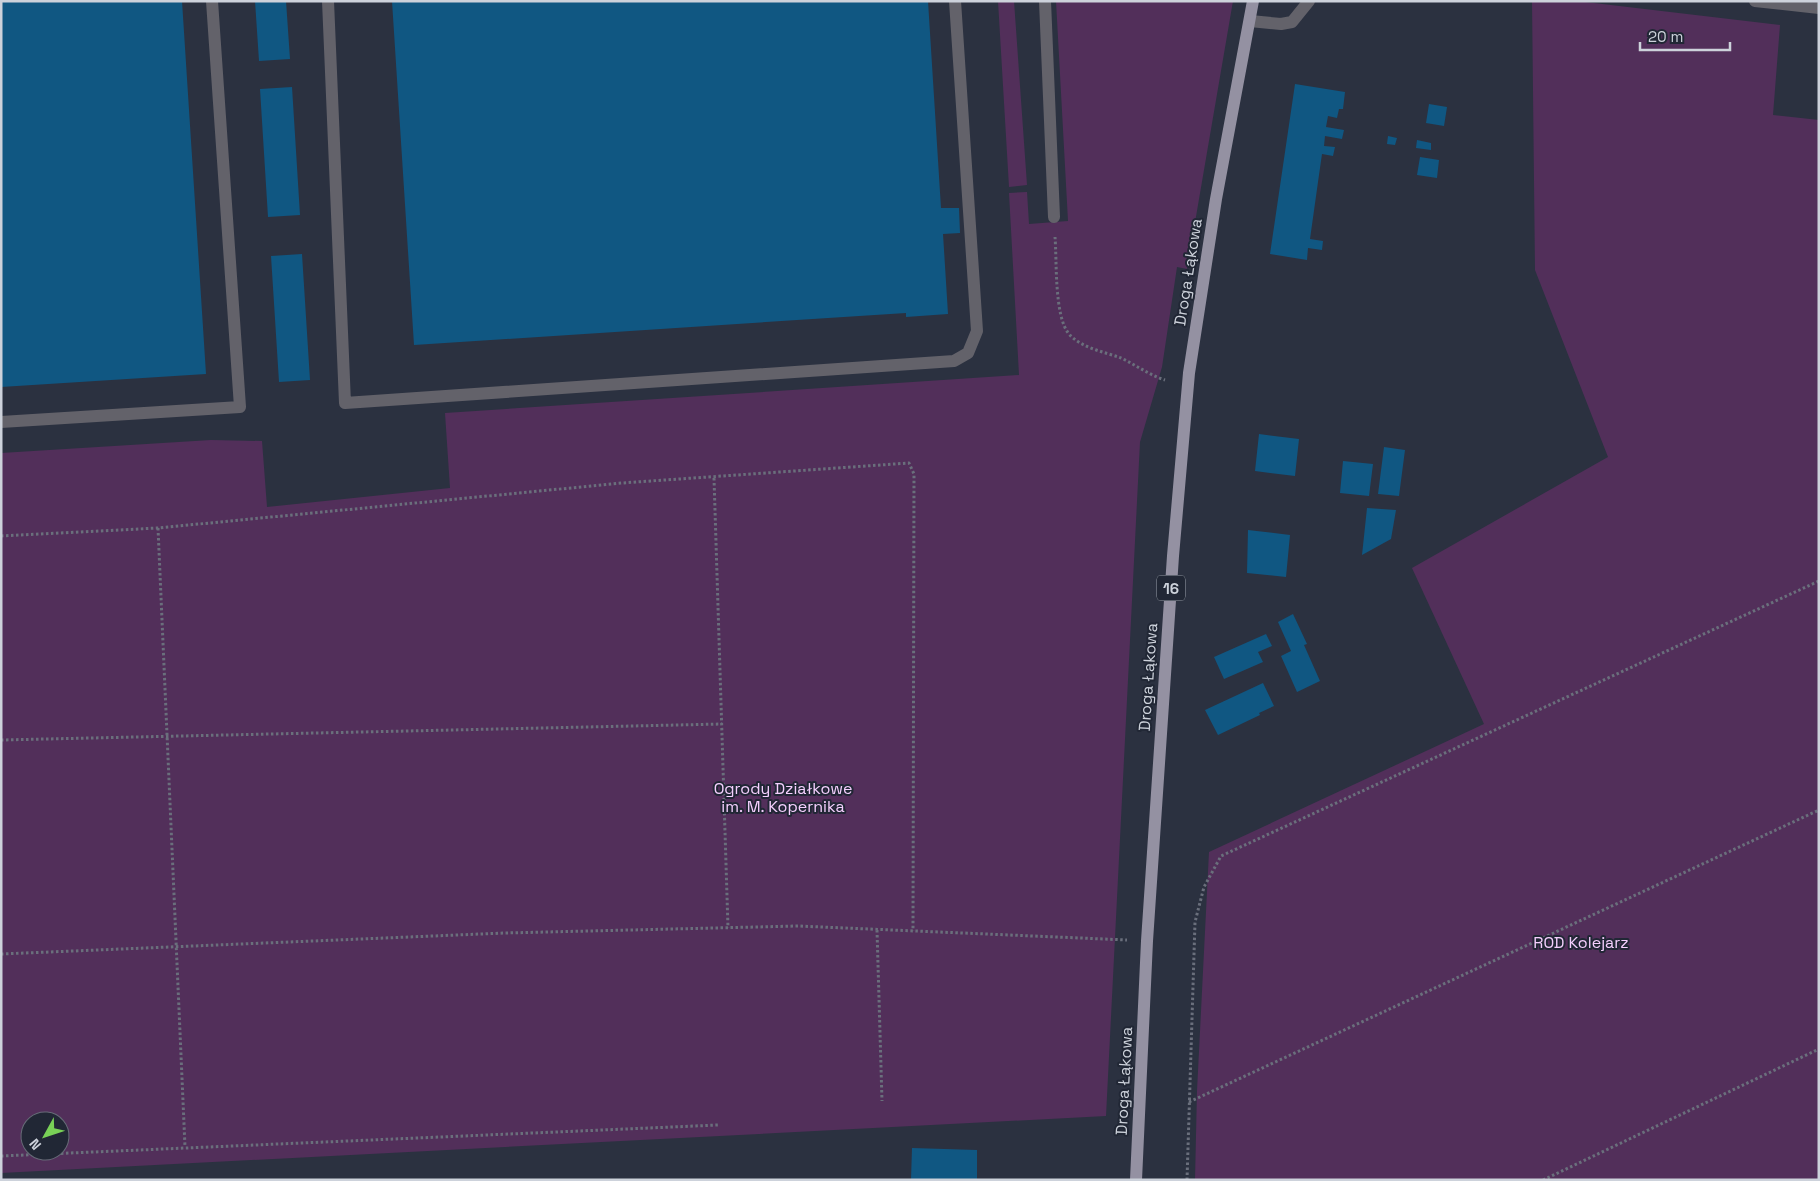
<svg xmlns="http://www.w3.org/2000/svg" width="1820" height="1181" viewBox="0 0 1820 1181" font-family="'Space Grotesk',sans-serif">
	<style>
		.green { fill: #522f5a; fill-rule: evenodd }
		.building { fill: #105782 }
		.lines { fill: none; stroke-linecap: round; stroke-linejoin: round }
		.path { stroke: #6a6f7c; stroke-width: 3; stroke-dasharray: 2.5 2.5; stroke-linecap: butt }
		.lane { stroke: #63626a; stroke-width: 12 }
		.primary { stroke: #9491a2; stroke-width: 12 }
		.labels { text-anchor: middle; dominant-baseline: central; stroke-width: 4; stroke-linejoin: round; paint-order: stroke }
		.shield { fill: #212735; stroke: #999fa9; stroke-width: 1 }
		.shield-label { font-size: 15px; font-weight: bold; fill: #cdd2db }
		.street-label { font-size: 16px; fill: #cdd2db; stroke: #212735 }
		.park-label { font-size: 16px; fill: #f5cffe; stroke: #212735 }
	</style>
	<rect width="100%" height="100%" fill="#2b3140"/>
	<path class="green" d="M998,1H1014L1027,185L1009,187Z
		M1056,1H1233L1187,269L1177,267L1162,367L1140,442L1106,1116L1,1173V453L211,440L262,441L267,507L450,488L445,413L1019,375L1009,193L1027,192L1029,224L1068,221ZM30,1121H60V1151H30Z
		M1532,1H1577L1780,25L1773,115L1819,120V1180H1195L1197,1091L1209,852L1484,724L1412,568L1608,457L1535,270Z"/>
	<path class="building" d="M1,1H182L206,374L1,387Z
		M255,1H286L290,59L259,61Z
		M392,1H928L941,208H959L960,233L943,234L948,314L906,317V313L414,345Z
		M1295,84L1345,92L1343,109H1339L1337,118L1328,116L1326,127L1344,130L1342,139L1325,136L1324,146L1335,147L1333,156L1322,154L1318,182L1310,239L1323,241L1322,250L1308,248L1307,260L1270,254Z
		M292,87L300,215L268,217L260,89Z
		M1429,104L1447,107L1444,126L1426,123Z
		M1388,136L1397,138L1395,145L1387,144Z
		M1417,140L1431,143V150L1416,148Z
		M1420,157L1439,160L1437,178L1417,175Z
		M302,254L310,380L279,382L271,256Z
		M1259,434L1299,439L1295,476L1255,471Z
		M1384,447L1405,450L1399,496L1378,494Z
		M1343,461L1373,464L1369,496L1340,493Z
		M1367,508L1396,510L1391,539L1362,555Z
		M1248,530L1290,535L1286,577L1247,573Z
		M1293,614L1307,644L1304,645L1320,681L1297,692L1281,656L1291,651L1278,622Z
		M1266,634L1272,646L1258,652L1263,662L1224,679L1214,657Z
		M1263,683L1274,706L1259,713L1260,715L1218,735L1205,710Z
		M912,1148L977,1150V1180H911Z"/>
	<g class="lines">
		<path class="path" d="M1055,237C1057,261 1054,316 1069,334C1081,348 1105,352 1121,358C1136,365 1149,375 1165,380
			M714,478L728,928
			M158,528L185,1147
			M1,536L158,528L622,483L909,463L914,474L913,931
			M1,740L722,724
			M877,930L882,1101
			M1,954L505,933L798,926L1127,940
			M1189,1102L1819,810
			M1,1156L718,1125
			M1187,1180L1195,922L1204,887L1221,856L1819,581
			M1543,1180L1819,1049"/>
		<path class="lane" d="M328,1L345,403L954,361L968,353L977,331L955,1
			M1045,1L1054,217
			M1755,1L1819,8
			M1250,21L1281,24L1292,22L1309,1
			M1,422L240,407L212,1"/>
		<path class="primary" d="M1136,1180L1147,941L1173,556L1189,373L1216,199L1253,1"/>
	</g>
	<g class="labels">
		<rect class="shield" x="1157" y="575.5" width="28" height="25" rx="4"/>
		<g class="shield-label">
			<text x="1171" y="588">16</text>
		</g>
		<g class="street-label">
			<text transform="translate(1188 272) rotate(-81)">Droga Łąkowa</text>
			<text transform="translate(1148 677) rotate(-86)">Droga Łąkowa</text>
			<text transform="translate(1124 1081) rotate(-87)">Droga Łąkowa</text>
		</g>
		<g class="park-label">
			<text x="783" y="788">Ogrody Działkowe<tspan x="783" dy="18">im. M. Kopernika</tspan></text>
			<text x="1581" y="942">ROD Kolejarz</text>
		</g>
	</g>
	<rect width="1820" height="1181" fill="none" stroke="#cdd2db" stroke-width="5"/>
	<g transform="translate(45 1136) rotate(230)"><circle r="24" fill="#212735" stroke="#666b77"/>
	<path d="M0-4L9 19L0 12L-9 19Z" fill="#79d157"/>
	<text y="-8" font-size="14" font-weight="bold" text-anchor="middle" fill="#cdd2db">N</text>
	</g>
	<path d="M1640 42v8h90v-8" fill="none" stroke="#cdd2db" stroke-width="2.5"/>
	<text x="1648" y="42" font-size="15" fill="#cdd2db" stroke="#212735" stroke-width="4" paint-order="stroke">20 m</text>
</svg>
